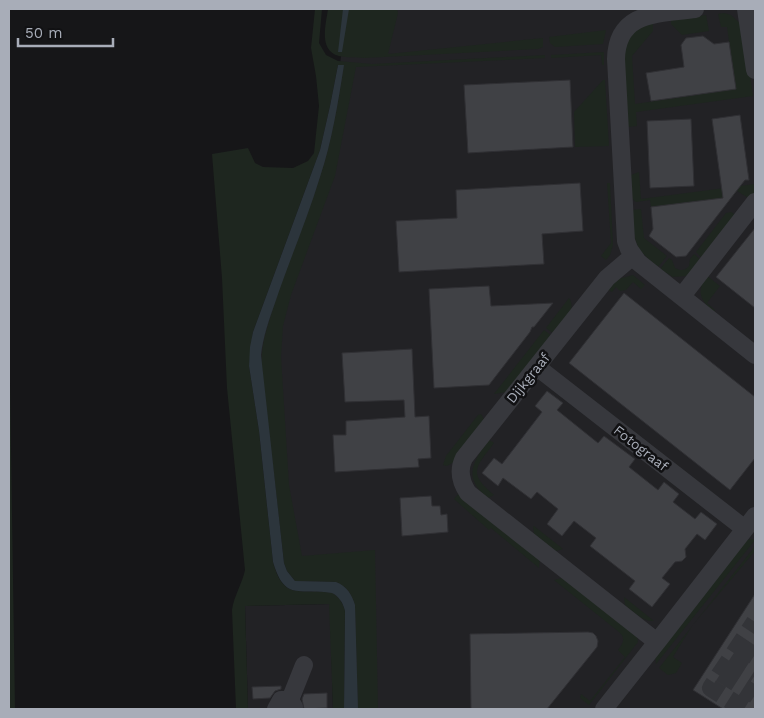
<svg xmlns="http://www.w3.org/2000/svg" width="764" height="718" viewBox="0 0 764 718" font-family="'Work Sans',sans-serif">
	<style>
		.built { fill: #222225 }
		.green { fill: #1e261f }
		.water { fill: #2c353c }
		.building { fill: #404145; stroke: #303034 }
		.lines { fill: none; stroke-linecap: round; stroke-linejoin: round }
		.minor-tunnel { stroke: #333438; stroke-width: 18; stroke-dasharray: 18 9; stroke-linecap: butt }
		.minor { stroke: #37383d; stroke-width: 18 }
		.labels { text-anchor: middle; dominant-baseline: central; stroke-width: 5; stroke-linejoin: round; paint-order: stroke }
		.street-label { font-size: 14px; fill: #a8adb8; stroke: #111113 }
	</style>
	<rect width="100%" height="100%" fill="#161618"/>
	<path class="built" d="M346,9H755V709H352L350,604L296,586L254,366L320,162L340,65Z
		M330,604L333,709H248L245,606Z"/>
	<path class="green" d="M315,9H322L319,43L326,55L338,61L372,64L545,55V58L356,67L335,176L291,295L283,326L281,357L289,485L302,556L375,550L378,709H358L355,605C352,595 347,586 336,582L295,581L287,571L284,563L262,369C260,344 268,326 275,302C289,260 307,219 320,177C332,141 338,103 344,65H338L330,106L320,150L253,332L249,366L259,431L273,562C284,603 301,587 332,593C339,597 343,603 345,611L344,709H333L329,604L245,606L248,709H236L232,610C234,596 242,584 245,570L227,388L222,278L212,154L248,148L255,163L263,167L293,168L308,161L314,153L319,106L316,76L311,48Z
		M328,9H397L398,13L388,54L543,38V47L538,49L364,58C356,57 347,58 339,56C318,51 326,24 328,9Z
		M724,13L731,15L743,26L753,96L636,112L637,126L628,127L624,49C629,33 637,27 653,23V31L632,56L635,104L736,89L727,27H721L718,14Z
		M706,15L709,31L682,35L671,24V20Z
		M606,30L603,44L555,47L550,43L549,37Z
		M604,52V65H602L601,55L551,58V55Z
		M603,80H605L609,146L575,147L574,112Z
		M639,172L641,199L755,184V193L750,199L737,191L732,197L651,207L650,200L636,202L632,199L631,175Z
		M607,183H610L613,245L610,255L606,260L601,256L611,243Z
		M641,209L644,238L667,256L658,267C632,246 635,242 632,210Z
		M731,212L737,216L703,259L696,252L726,213Z
		M694,254L702,261L686,276L673,277L660,269L669,258L672,260L675,268C681,271 685,271 689,266L690,259Z
		M633,275L645,285L641,289L633,282L626,290L620,291L616,287L612,292L607,289L618,279Z
		M706,275L720,286L707,303L715,310L714,312C699,299 697,292 706,275Z
		M569,298C578,311 561,324 554,334L546,328Z
		M9,317L15,709H9Z
		M544,330L552,336L507,392L494,394Z
		M481,414L485,421L454,462L447,466L443,465L446,456L478,415Z
		M489,440L494,443C476,467 467,473 494,495L488,498C462,478 473,461 489,440Z
		M459,493L540,557L539,568L491,528L489,530L454,499Z
		M533,526H534L563,549L556,551L534,534Z
		M751,539L755,540L656,664L655,655L747,540Z
		M755,545V551L692,626L673,657L682,663L676,673L668,675L659,668L752,550Z
		M566,577L637,636L638,642L589,705L580,698L581,694L590,701L625,657L618,650C623,644 626,638 619,632L554,580Z
		M624,597L654,621C643,622 634,612 625,605Z"/>
	<path class="water" d="M343,9H349L342,52H338Z
		M338,65H344C338,103 332,141 320,177C307,220 289,261 275,303C269,320 263,337 261,355L284,563L287,571L295,581L336,582C347,586 352,595 355,605L358,709H344L345,611C343,603 339,596 332,593C300,587 285,603 273,562L259,431L249,366L250,347L253,332L320,150L330,106Z"/>
	<path class="building" d="M703,36L714,44L729,42L736,89L651,101L646,73L684,67L681,45L686,38Z
		M570,80L573,147L468,153L464,85Z
		M740,115L749,180H745L686,256L676,257L649,236L653,229L651,207L723,198L712,119Z
		M691,119L694,186L650,188L647,121Z
		M580,183L583,231L542,234L544,264L399,272L396,221L457,218L456,190Z
		M755,228V308L716,277Z
		M489,286L491,306L553,303L534,327H532L530,332L489,385L434,388L429,289Z
		M624,293L755,397V458L730,490L569,363Z
		M412,349L415,417L429,416L431,458L418,459L419,467L335,472L333,435H346V421L405,417L404,400L345,402L342,353Z
		M547,391L563,403L557,410L598,443L604,436L635,459L629,467L658,490L664,482L679,494L673,502L695,519L701,512L717,524L705,540L697,534L685,549L686,557L682,561L675,562L662,578L670,584L652,607L629,589L635,581L590,546L596,538L574,521L562,536L547,524L558,509L537,492L531,499L503,478L498,486L482,473L494,458L502,464L542,412L535,406Z
		M431,496L432,506H440L441,515L447,514L448,532L402,536L400,498Z
		M755,594V709H723L693,690Z
		M588,632L593,633L596,636L598,641L597,647L547,709H471L470,634Z
		M281,686V689L275,691L270,698L253,699L252,687Z
		M327,693V708L304,709L302,699L304,694Z"/>
	<g class="lines">
		<path class="minor-tunnel" d="M739,646L755,656
			M730,659L755,675
			M721,673L755,695
			M744,709L711,688L755,622"/>
		<path class="minor" d="M695,9C658,14 617,11 616,59L626,241L629,249L638,262L755,355
			M746,9L755,70
			M682,296L755,202
			M537,367L745,529
			M657,642L755,516
			M290,700L304,665
			M276,709L281,700H290L294,707
			M604,709L657,642L468,493C460,481 458,470 464,458L607,278L633,256"/>
	</g>
	<g class="labels">
		<g class="street-label">
			<text transform="translate(528 378) rotate(-51)">Dijkgraaf</text>
			<text transform="translate(641 448) rotate(38)">Fotograaf</text>
		</g>
	</g>
	<rect width="764" height="718" fill="none" stroke="#a8adb8" stroke-width="20"/>
	<path d="M18 38v8h95v-8" fill="none" stroke="#a8adb8" stroke-width="2.5"/>
	<text x="25" y="38" font-size="15" fill="#a8adb8" stroke="#111113" stroke-width="4" paint-order="stroke">50 m</text>
</svg>
